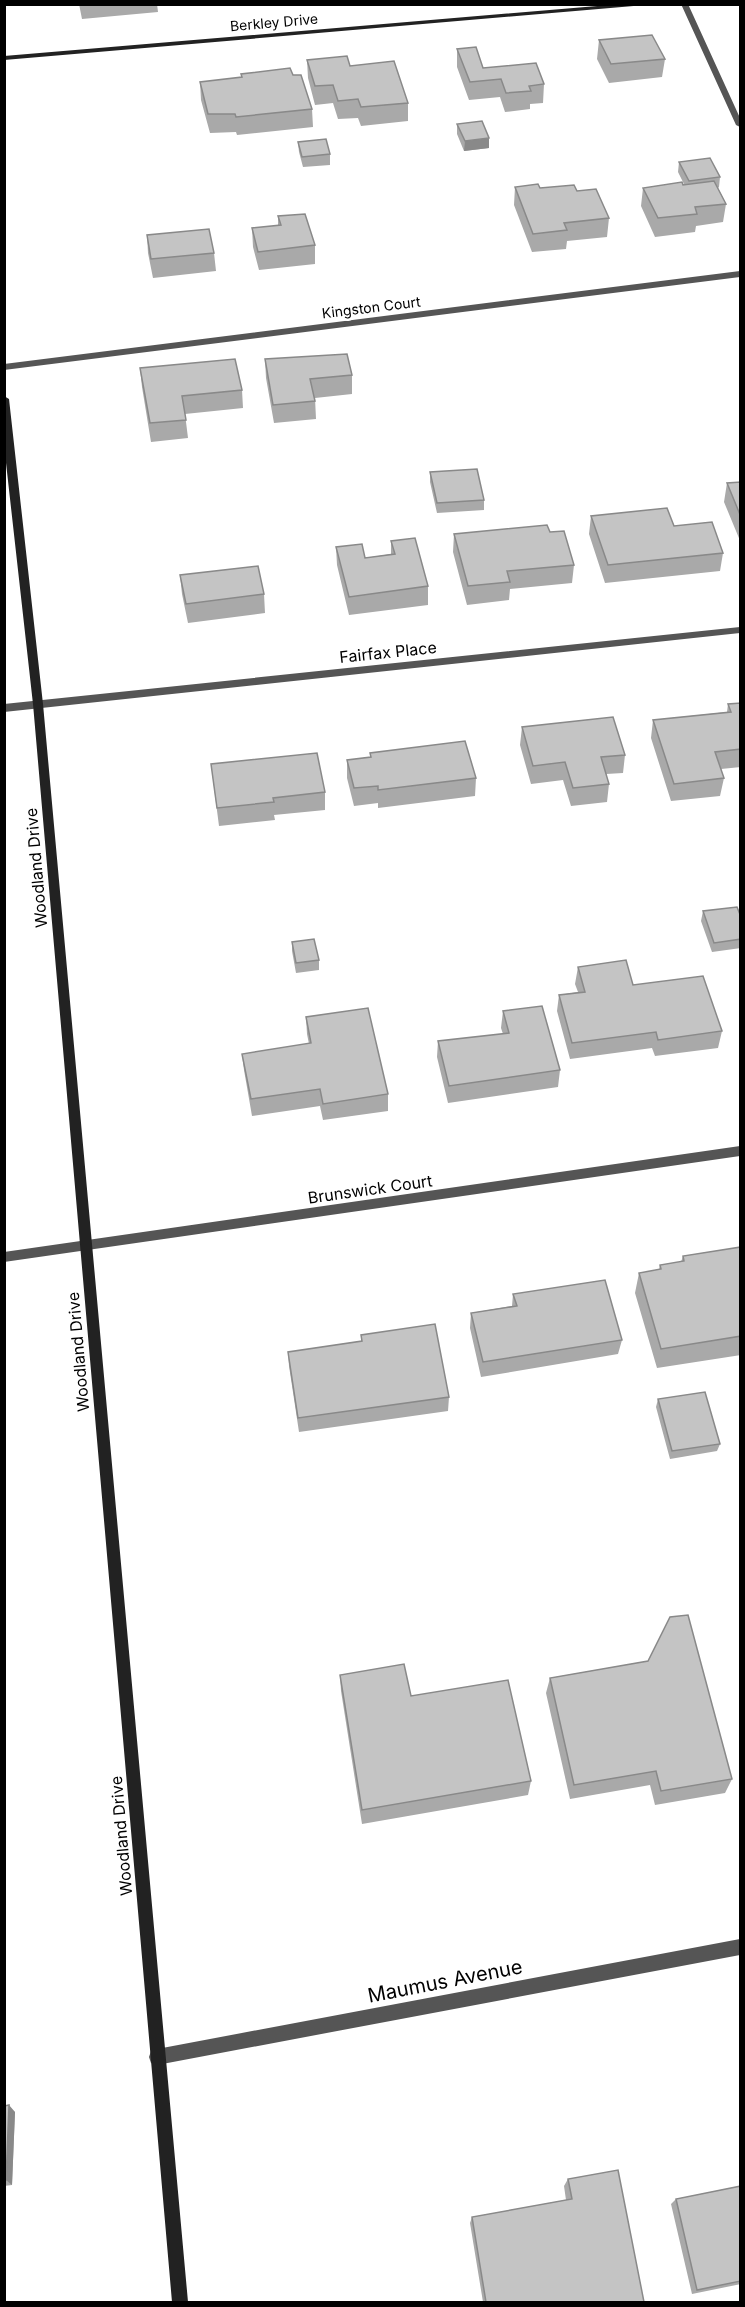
<svg xmlns="http://www.w3.org/2000/svg" width="745" height="2307" viewBox="0 0 745 2307" font-family="Inter,sans-serif">
	<style>
		.lines { fill: none; stroke-linecap: round; stroke-linejoin: round }
		.street { fill: #555; fill-rule: evenodd }
		.secondary { fill: #222; fill-rule: evenodd }
		.wall { fill: #a9a9a9 }
		.shaded-wall { fill: #898989 }
		.building { fill: #c4c4c4; stroke: #898989; stroke-width: 1.5 }
		.labels { text-anchor: middle; dominant-baseline: central; stroke-width: 5; stroke-linejoin: round; paint-order: stroke }
		.far-street-label { font-size: 14px; fill: #000; stroke: #fff }
		.street-label { font-size: 16px; fill: #000; stroke: #fff }
		.near-street-label { font-size: 20px; fill: #000; stroke: #fff }
	</style>
	<rect width="100%" height="100%" fill="#fff"/>
	<g class="lines">
		<path class="street" d="M681,4H688L740,118V127L736,125Z
			M740,271V277L4,370V364Z
			M740,627V633L4,712V704Z
			M740,1146V1156L4,1262V1252Z
			M740,1939V1955L157,2065L151,2063L149,2057L151,2051L157,2049Z"/>
		<path class="secondary" d="M621,4H657L4,60V56Z
			M4,396L9,399L43,704L188,2302H172L33,704L4,445Z"/>
	</g>
	<path class="wall" d="M79,4H157L158,12L82,19Z
		M599,40L665,59L662,77L609,83L597,59Z
		M457,49L483,68L544,84L543,103L530,104V109L505,112L500,97L469,100L457,67Z
		M307,60L350,66L408,103V121L361,126L358,118L338,119L333,103L315,105L308,78Z
		M293,75L312,109L313,127L237,135L236,132L210,133L201,100L200,82Z
		M457,124L489,138V148L464,151L457,134Z
		M298,142L330,154V165L303,167L299,152Z
		M679,162L720,177L719,187L718,188L726,204L723,222L696,226L695,232L655,237L641,206L643,188L684,184L678,172Z
		M515,187L577,191L609,218L607,237L567,241L566,249L532,252L514,205Z
		M278,216L315,245V264L259,270L253,247L252,228L278,226Z
		M147,235L214,253L216,271L153,278L148,253Z
		M265,359L352,375V394L315,398L316,419L274,423L266,378Z
		M140,368L242,390L243,408L185,414L188,438L151,442L142,387Z
		M430,472L484,500V510L437,513L430,482Z
		M741,482V543L724,502L727,483Z
		M591,516L674,526L723,553L720,571L605,583L589,534Z
		M550,532L574,565L572,583L510,589L509,600L467,605L453,552L454,534Z
		M391,541L428,586V605L349,615L337,565L336,547L365,558L391,554Z
		M180,575L264,594L265,613L188,623L182,594Z
		M741,703V767L721,769L724,778L720,796L671,801L651,738L653,720L727,712L728,704Z
		M522,727L625,755L623,773L606,774L609,784L607,802L571,806L563,780L531,784L520,745Z
		M370,753L476,778L475,796L378,808V803L354,806L347,778V760L370,757Z
		M211,764L325,792V810L274,815L275,820L219,826Z
		M703,911L741,917V948L712,952L701,921Z
		M292,942L319,960V970L296,973L292,951Z
		M578,967L633,985L722,1031L718,1048L655,1056L652,1048L570,1059L557,1011L559,995L578,992L575,984Z
		M503,1011L560,1070L558,1087L448,1103L437,1057L438,1041L503,1034L501,1028Z
		M306,1017L388,1094V1111L323,1120L320,1106L252,1116L244,1070L242,1054L309,1044L307,1034Z
		M741,1247V1355L657,1368L635,1293L639,1273L659,1270L660,1265L681,1262L683,1256Z
		M513,1294L622,1340L618,1354L481,1377L470,1328L471,1313L512,1306Z
		M361,1335L449,1397L448,1411L299,1432L289,1366L288,1352L361,1341Z
		M658,1399L720,1444L717,1451L670,1459L656,1407Z
		M648,1661L732,1779L725,1793L655,1805L650,1785L570,1799L546,1693L550,1678Z
		M340,1675L411,1696L531,1781L528,1795L362,1824L341,1691Z
		M4,2106L15,2112L12,2185L4,2186Z
		M568,2179L644,2302H483L470,2223L472,2217L566,2200L564,2186Z
		M741,2186V2284L692,2294L671,2204L676,2199Z"/>
	<path class="shaded-wall" d="M489,138V148L464,151L465,141Z
		M9,2105L15,2112L12,2185L6,2180Z"/>
	<path class="building" d="M652,35L665,59L611,64L599,40Z
		M476,47L483,68L536,63L544,84L529,86L531,91L506,93L501,79L470,82L457,49Z
		M347,56L350,66L394,61L408,103L361,107L358,99L338,101L333,85L315,86L307,60Z
		M290,68L293,75H301L312,109L236,117L235,114H208L200,82L242,77L241,74Z
		M482,121L489,138L465,141L457,124Z
		M326,139L330,154L302,157L298,142Z
		M710,158L720,177L689,181L679,162Z
		M714,181L726,204L695,207L697,214L658,218L643,188L682,182L683,185Z
		M538,184L540,188L574,185L577,191L596,189L609,218L564,223L567,230L533,234L515,187Z
		M305,214L315,245L258,252L252,228L281,225L278,216Z
		M209,229L214,253L151,259L147,235Z
		M347,354L352,375L310,379L315,401L273,405L265,359Z
		M235,359L242,390L182,396L186,420L150,423L140,368Z
		M477,469L484,500L437,503L430,472Z
		M741,482V517L727,483Z
		M667,508L674,526L712,522L723,553L608,565L591,516Z
		M547,525L550,532L564,531L574,565L507,571L510,582L468,586L454,534Z
		M415,538L428,586L349,597L336,547L362,544L365,558L395,554L391,541Z
		M258,566L264,594L186,604L180,575Z
		M741,703V749L715,752L724,778L674,784L653,720L731,712L728,704Z
		M613,717L625,755L601,757L609,784L573,788L565,762L533,766L522,727Z
		M465,741L476,778L378,790V786L354,788L347,760L371,757L370,753Z
		M317,753L325,792L273,798L274,802L217,808L211,764Z
		M737,907L741,917V939L714,943L703,911Z
		M314,939L319,960L296,963L292,942Z
		M626,960L633,985L703,976L722,1031L658,1040L656,1032L572,1043L559,995L585,992L578,967Z
		M542,1006L560,1070L449,1086L438,1041L509,1033L503,1011Z
		M368,1008L388,1094L323,1104L320,1089L251,1099L242,1054L311,1043L306,1017Z
		M741,1247V1336L661,1349L639,1273L661,1269L660,1265L684,1261L683,1256Z
		M605,1280L622,1340L483,1362L471,1313L517,1306L513,1294Z
		M435,1324L449,1397L298,1418L288,1352L362,1341L361,1335Z
		M705,1392L720,1444L672,1451L658,1399Z
		M688,1615L732,1779L661,1791L656,1771L574,1785L550,1678L648,1661L670,1617Z
		M404,1664L411,1696L508,1680L531,1781L362,1810L340,1675Z
		M9,2105L6,2180H4V2106Z
		M618,2170L644,2302H486L472,2217L572,2199L568,2179Z
		M741,2186V2281L697,2290L676,2199Z"/>
	<g class="labels">
		<g class="far-street-label">
			<text transform="translate(274 22) rotate(-5)">Berkley Drive</text>
			<text transform="translate(371 307) rotate(-7)">Kingston Court</text>
		</g>
		<g class="street-label">
			<text transform="translate(388 652) rotate(-6)">Fairfax Place</text>
			<text transform="translate(36 868) rotate(-95)">Woodland Drive</text>
			<text transform="translate(370 1189) rotate(-8)">Brunswick Court</text>
			<text transform="translate(78 1352) rotate(-95)">Woodland Drive</text>
			<text transform="translate(121 1836) rotate(-95)">Woodland Drive</text>
		</g>
		<g class="near-street-label">
			<text transform="translate(445 1981) rotate(-11)">Maumus Avenue</text>
		</g>
	</g>
	<rect width="745" height="2307" fill="none" stroke="#000000" stroke-width="12"/>
</svg>
